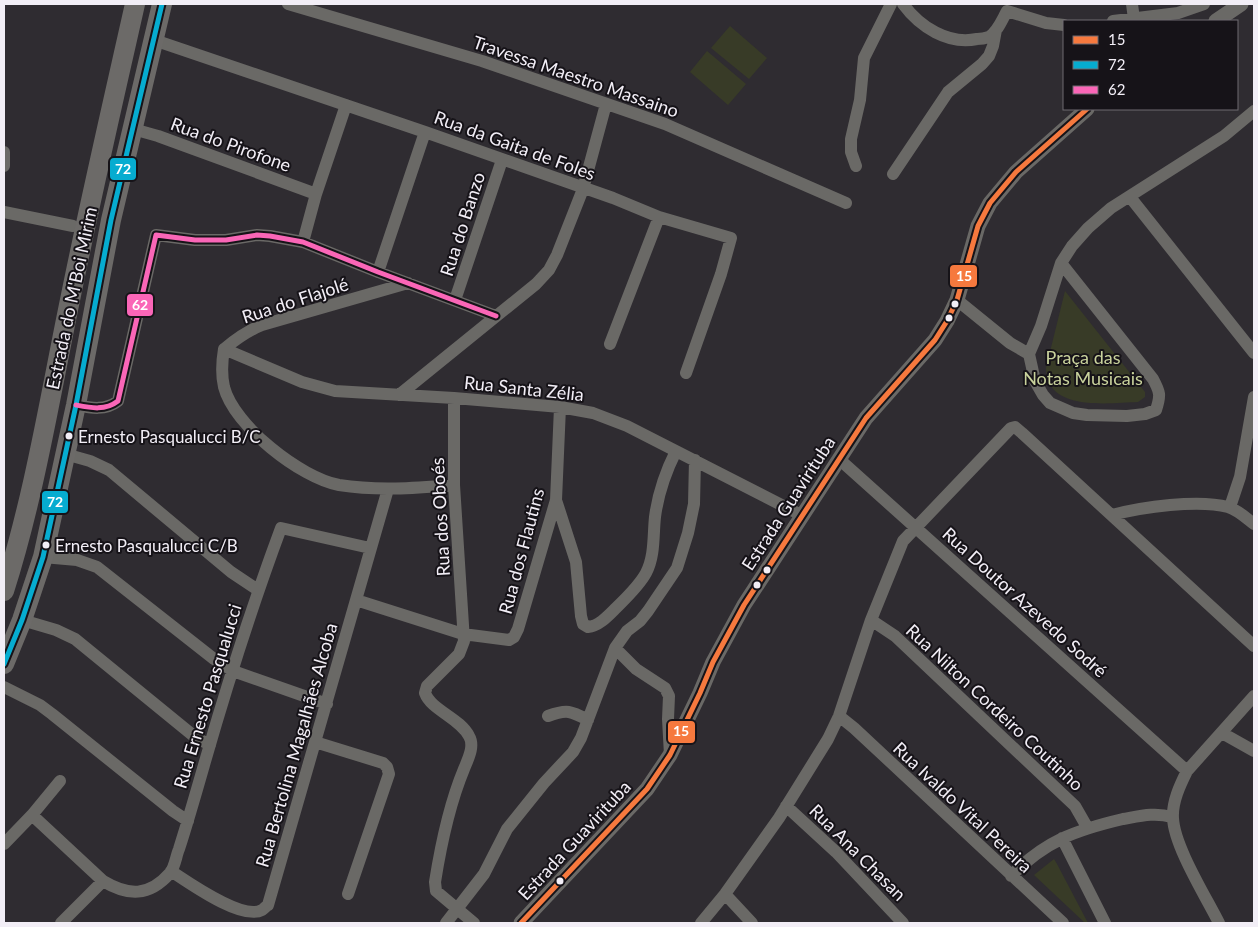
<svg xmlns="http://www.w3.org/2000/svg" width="1258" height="927" viewBox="0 0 1258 927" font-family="Lato,sans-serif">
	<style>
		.park { fill: #383b27 }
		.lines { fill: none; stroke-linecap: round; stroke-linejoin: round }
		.minor { stroke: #6a6966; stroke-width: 12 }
		.tertiary { stroke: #6a6966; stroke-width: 15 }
		.primary { stroke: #6c6a68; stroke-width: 20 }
		.bus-1-casing { stroke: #161318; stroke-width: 9 }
		.bus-2-casing { stroke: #161318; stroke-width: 9 }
		.bus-3-casing { stroke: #161318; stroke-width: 9 }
		.bus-1 { stroke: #f6793e; stroke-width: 5 }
		.bus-2 { stroke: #06acd0; stroke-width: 5 }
		.bus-3 { stroke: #fa66b7; stroke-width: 5 }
		.bus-dot { fill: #f2eef6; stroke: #161318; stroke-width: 2 }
		.labels { text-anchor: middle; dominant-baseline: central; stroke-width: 4; stroke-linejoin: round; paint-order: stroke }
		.bus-label { font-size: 17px; fill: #f2eef6; stroke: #161318; text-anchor: start }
		.street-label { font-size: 18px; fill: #f2eef6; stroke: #161318 }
		.park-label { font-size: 18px; fill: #c9d29c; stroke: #161318 }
		.line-badge { stroke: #161318; stroke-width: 2 }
		.badge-label { font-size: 14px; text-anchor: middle; font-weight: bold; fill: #fff }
	</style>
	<rect width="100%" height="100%" fill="#2f2c31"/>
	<path class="park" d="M730,26L767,58L749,79L711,48Z
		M707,51L746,84L728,105L690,72Z
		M1065,291L1145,392V397L1138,402C1109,403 1046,412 1046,368Z
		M1054,859L1057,864L1088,923H1085L1034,875Z"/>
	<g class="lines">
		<path class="minor" d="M288,4L482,61L665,124L846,203
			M903,4C920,27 948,45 977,39C981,39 986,38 989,37C998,31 1002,20 1007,11
			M1132,4L1134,19
			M1007,11L1046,23L1064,25
			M1113,21L1178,13L1204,4
			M154,40L425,132L613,198L659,217L731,238L721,274L686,373
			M133,129L158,136L316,194
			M4,152V166
			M856,166L851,152V139L860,100L864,58L891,4
			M893,174L948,92L982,64L989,56L993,46L996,30
			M1130,197L1254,353
			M4,212L73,226
			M303,242L316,194L346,105
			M1061,263L1153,379C1160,392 1161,395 1156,410L1145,414L1127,416L1087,415L1073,413L1050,403L1043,395L1035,381L1029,354L1041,326L1061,263L1072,246L1088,228L1111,208L1224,136L1254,111
			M378,272L425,132
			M455,300L502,160
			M957,300L1010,343L1029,354
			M610,344L659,217
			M224,349L302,382L335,391L454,398L560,407L593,413L627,426L803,516
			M224,349C222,361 221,374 224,387C234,426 301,478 339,485C378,491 415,488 454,485
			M224,349C236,339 247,331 262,325L408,283
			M399,395L536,284L549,270L557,255L583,189L606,104
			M454,398V485L464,641L459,654L427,686L425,693C431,710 460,718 469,736C475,746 468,759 464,769C449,805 441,844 435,882L436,891L474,923
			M76,405C91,408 105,411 118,401L156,235L195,240H226L257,235L270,236L303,242L378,272L496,316
			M65,454L90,461L109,470L231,572L258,590
			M839,459L1187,771
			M556,500L576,562L581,616L583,624L588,627C599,626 608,616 616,608C626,598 639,586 646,573C655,556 653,535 655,517C658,494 666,471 676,451
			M1230,507L1240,477L1254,397
			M1112,515C1142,507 1198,499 1228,507C1238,510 1246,518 1254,524
			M43,557L77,560L97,567L214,659L233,671L327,704
			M356,600L463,634L509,640L514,637L518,629L556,500L560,407
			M22,620L56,630L75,639L195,737L210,745
			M871,620L895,636L1075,806L1087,827
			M615,648L636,669L665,688L669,696L668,719L670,755
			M4,687L40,705L52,714L173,811L188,821
			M548,716C567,709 571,711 588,720
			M839,716L854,728L1063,923
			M1222,733L1254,751
			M315,742L383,763L387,767L389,774L348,894
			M786,806L836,852L903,923
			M32,815L103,881C128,896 149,897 170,873C175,867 176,856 179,849C188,821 196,793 204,765C227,685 252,606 281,528L370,548
			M1062,838L1105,923
			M4,844L32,815L60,781
			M171,871C188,882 242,921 262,910C263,910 267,905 268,905L388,489
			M1011,876C1045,841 1076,830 1123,819C1140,816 1155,812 1172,817
			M725,894L752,923
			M61,923L103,881
			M446,923L484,874L507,829L544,783L573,752L581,738L615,648L627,631L640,621L648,611L677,568L688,533L694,504L695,460
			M701,923L725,894L779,818L828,739L839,716L871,620L903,541L1011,428L1015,427L1022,433L1254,646
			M1219,923C1206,897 1174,846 1173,818C1172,802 1180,785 1187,771L1254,696"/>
		<path class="tertiary" d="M1216,21L1241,4
			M521,923L647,789L670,755L700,693L713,662L744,605L866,418L935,340L947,321L957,300L978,226L990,203L1016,172L1087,109"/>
		<path class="primary" d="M4,591C34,497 50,397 70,300C90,201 113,102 135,4
			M4,664L22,620L43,557L76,405L111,220L162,4"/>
		<g class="bus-1-casing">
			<path id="bus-1" d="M521,923L647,789L670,755L700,693L713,662L744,605L866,418L935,340L947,321L957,300L978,226L990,203L1016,172L1087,109"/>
		</g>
		<g class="bus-2-casing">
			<path id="bus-2" d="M4,664L22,620L43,557L76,405L111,220L162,4"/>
		</g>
		<g class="bus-3-casing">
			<path id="bus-3" d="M76,405C91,408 105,411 118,401L156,235L195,240H226L257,235L270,236L303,242L378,272L496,316"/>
		</g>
		<use href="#bus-1" class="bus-1"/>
		<use href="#bus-2" class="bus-2"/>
		<use href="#bus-3" class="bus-3"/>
	</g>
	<g class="bus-dot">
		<circle cx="955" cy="304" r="4.5"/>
		<circle cx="949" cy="318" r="4.5"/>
		<circle cx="69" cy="436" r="4.5"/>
		<circle cx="46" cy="545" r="4.5"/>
		<circle cx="767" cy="570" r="4.5"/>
		<circle cx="757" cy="585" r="4.5"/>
		<circle cx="560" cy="881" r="4.5"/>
	</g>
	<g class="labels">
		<g class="bus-label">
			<text x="78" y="436">Ernesto Pasqualucci B/C</text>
			<text x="55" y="545">Ernesto Pasqualucci C/B</text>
		</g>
		<g class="street-label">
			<text transform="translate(576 76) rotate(19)">Travessa Maestro Massaino</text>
			<text transform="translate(231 144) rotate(20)">Rua do Pirofone</text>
			<text transform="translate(515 145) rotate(20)">Rua da Gaita de Foles</text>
			<text transform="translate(462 224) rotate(-72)">Rua do Banzo</text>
			<text transform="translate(71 298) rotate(-78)">Estrada do M'Boi Mirim</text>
			<text transform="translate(295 300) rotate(-18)">Rua do Flajolé</text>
			<text transform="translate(524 388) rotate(6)">Rua Santa Zélia</text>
			<text transform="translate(788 503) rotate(-57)">Estrada Guavirituba</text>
			<text transform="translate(440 517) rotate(-93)">Rua dos Oboés</text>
			<text transform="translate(521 551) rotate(-75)">Rua dos Flautins</text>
			<text transform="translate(1025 602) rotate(42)">Rua Doutor Azevedo Sodré</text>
			<text transform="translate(207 696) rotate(-73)">Rua Ernesto Pasqualucci</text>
			<text transform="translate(995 707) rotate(43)">Rua Nilton Cordeiro Coutinho</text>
			<text transform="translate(296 745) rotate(-74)">Rua Bertolina Magalhães Alcoba</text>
			<text transform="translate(963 807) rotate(43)">Rua Ivaldo Vital Pereira</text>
			<text transform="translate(574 840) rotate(-47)">Estrada Guavirituba</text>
			<text transform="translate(858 852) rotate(45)">Rua Ana Chasan</text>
		</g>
		<g class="park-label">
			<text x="1083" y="357">Praça das<tspan x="1083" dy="21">Notas Musicais</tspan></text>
		</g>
	</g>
	<g class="line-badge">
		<rect x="109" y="157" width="28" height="24" rx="5" fill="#06acd0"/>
		<rect x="949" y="264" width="29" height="24" rx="5" fill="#f6793e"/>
		<rect x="126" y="293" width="28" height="24" rx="5" fill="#fa66b7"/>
		<rect x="41" y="490" width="28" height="24" rx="5" fill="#06acd0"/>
		<rect x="667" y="720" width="29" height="24" rx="5" fill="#f6793e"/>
	</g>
	<g class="badge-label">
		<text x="123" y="174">72</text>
		<text x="964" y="281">15</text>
		<text x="140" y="310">62</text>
		<text x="55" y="507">72</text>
		<text x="681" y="736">15</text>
	</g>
	<rect width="1258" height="927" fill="none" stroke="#f2eef6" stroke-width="10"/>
	<rect x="1063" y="20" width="175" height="90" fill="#161318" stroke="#6e6b71"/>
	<rect x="1073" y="36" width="25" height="8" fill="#f6793e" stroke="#6e6b71"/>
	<text x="1108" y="45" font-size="15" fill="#f2eef6">15</text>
	<rect x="1073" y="61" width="25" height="8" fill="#06acd0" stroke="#6e6b71"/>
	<text x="1108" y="70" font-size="15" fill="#f2eef6">72</text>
	<rect x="1073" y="86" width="25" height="8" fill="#fa66b7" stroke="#6e6b71"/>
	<text x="1108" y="95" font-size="15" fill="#f2eef6">62</text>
</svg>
